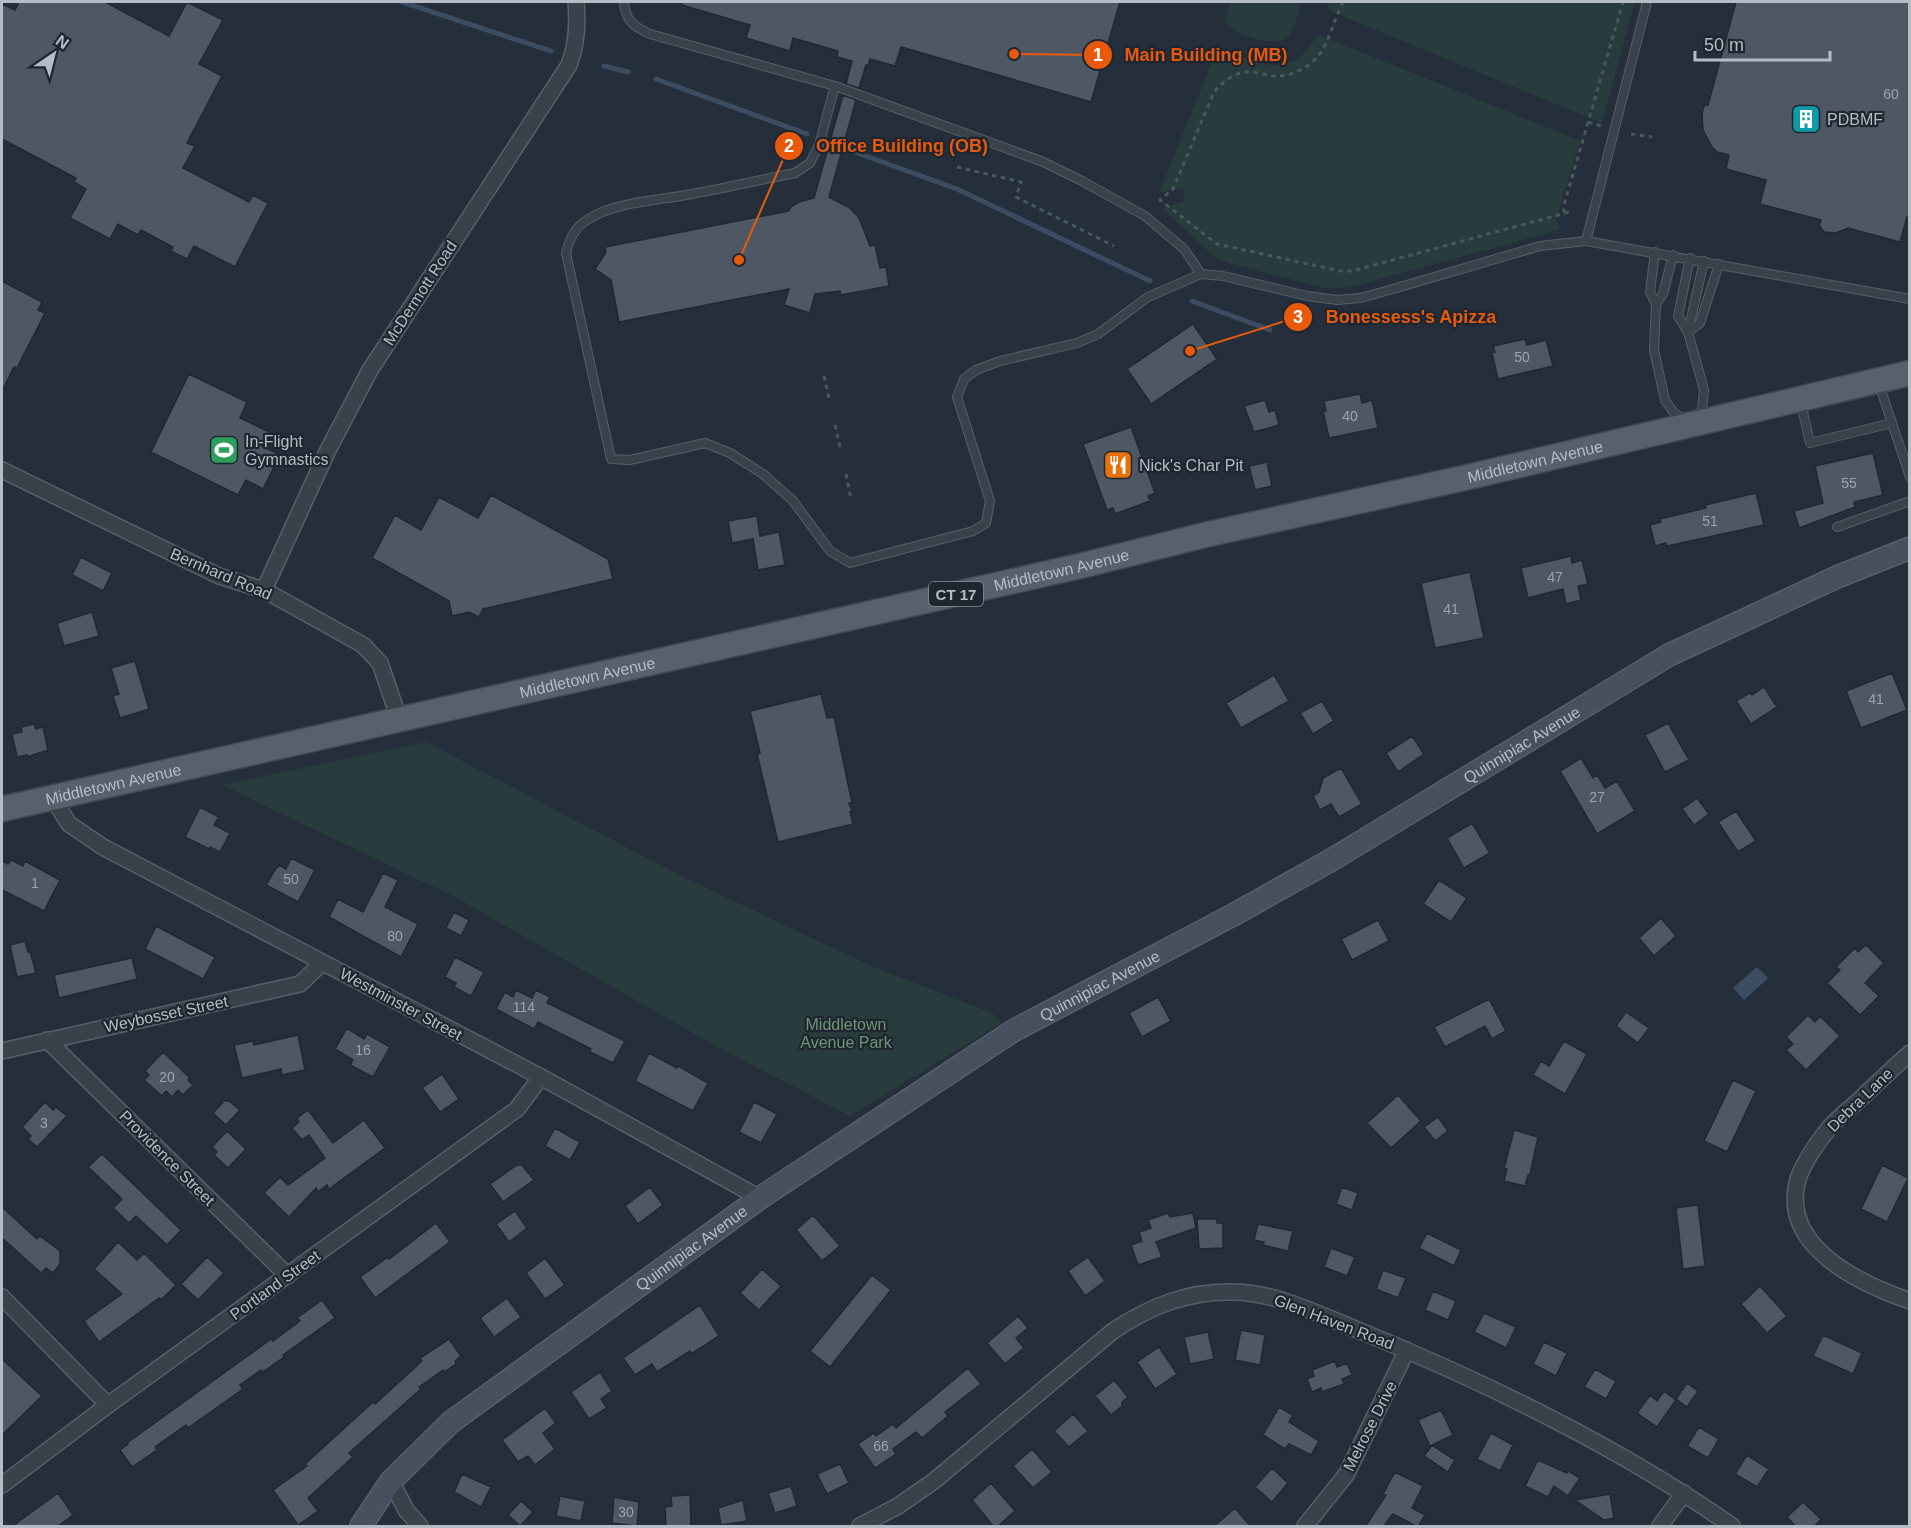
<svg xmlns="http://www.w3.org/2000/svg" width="1911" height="1528" viewBox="0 0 1911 1528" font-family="Helvetica,sans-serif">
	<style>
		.green { fill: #283c3d }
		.water { fill: #3c4d62 }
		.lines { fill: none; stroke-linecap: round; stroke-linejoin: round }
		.stream { stroke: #3c4d62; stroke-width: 5 }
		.building { fill: #4e5865; stroke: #202832; stroke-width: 1.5 }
		.lane-casing { stroke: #575f69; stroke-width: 10 }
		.street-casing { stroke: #575f69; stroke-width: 18 }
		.secondary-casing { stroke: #575f69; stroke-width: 24 }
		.primary-casing { stroke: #424a54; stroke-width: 27 }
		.path { stroke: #47595b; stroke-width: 3; stroke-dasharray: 4.5 4.5; stroke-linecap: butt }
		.lane { stroke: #39414b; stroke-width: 8 }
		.street { stroke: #39414b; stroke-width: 15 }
		.secondary { stroke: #47505e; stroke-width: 21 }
		.primary { stroke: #57606b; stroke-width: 24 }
		.labels { text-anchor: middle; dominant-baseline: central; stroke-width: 4.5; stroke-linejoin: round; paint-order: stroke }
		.number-label { font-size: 14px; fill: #9aa3ae }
		.shield { fill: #1e2630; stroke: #878f99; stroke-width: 1.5 }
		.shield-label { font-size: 15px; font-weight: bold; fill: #b4bcc6 }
		.poi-label { font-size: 16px; fill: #b4bcc6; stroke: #1e2630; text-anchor: start }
		.street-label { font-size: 16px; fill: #b4bcc6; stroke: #1e2630 }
		.park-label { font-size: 16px; fill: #6e9576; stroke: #1e2630 }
		.leader { fill: none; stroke: #e8590c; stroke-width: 2 }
		.callout-dot { fill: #e8590c; stroke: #1e2630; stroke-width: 2 }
		.mark-label { font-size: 18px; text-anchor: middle; font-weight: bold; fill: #fff }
		.callout-label { font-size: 18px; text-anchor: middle; font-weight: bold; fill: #e8590c; stroke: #1e2630; stroke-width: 4.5; stroke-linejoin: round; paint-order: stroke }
	</style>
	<rect width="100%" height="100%" fill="#252f3b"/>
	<path class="green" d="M1230,2H1301C1298,13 1296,27 1288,36C1277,49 1233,35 1225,22Z
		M1326,2H1635L1602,123L1330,11Z
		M1319,35L1580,141L1556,220L1559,230L1351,287L1324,288L1229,263L1215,257L1163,209L1184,201L1183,187L1159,193L1211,65L1201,59V55L1204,49C1235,46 1269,80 1300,57C1308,51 1311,42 1319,35Z
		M426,742L683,877L871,966L992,1013L1001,1023L850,1116L716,1046L455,897L222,785Z"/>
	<path class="water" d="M1757,967L1768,978L1744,1000L1733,988Z"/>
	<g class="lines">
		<path class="stream" d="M402,2L551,51
			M604,66L628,72
			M656,79L807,134
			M852,151L957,189L1150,281
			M1192,301L1270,330"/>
	</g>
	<path class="building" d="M19,2H105L169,36L187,2L223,20L199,64L222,76L187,143L195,146L183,168L249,202L253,195L268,203L235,267L194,246L187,259L171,251L173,247L141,230L138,235L118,224L110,239L70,218L86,189L74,182L76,178L2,139V4L15,10Z
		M682,2H1120L1091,102L901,47L895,66L870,59L868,66L866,65L859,88L846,84L852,61L837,57L838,51L793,38L790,51L746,38L750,25L682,5Z
		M1736,2H1910V217H1907L1900,242L1848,228L1836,233L1824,232L1819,225L1821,220L1760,204L1766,180L1726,169L1729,155L1717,152L1712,147L1703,130L1702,114L1704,105H1708Z
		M843,95L856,100L829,197L850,208L859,218L870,246L875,245L880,268L886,267L889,286L841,295L840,291L815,294L810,313L784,305L789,289L619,322L611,280L595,269L606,252L605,247L788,211L792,206L799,202L814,198Z
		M2,281L42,302L38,310L45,313L17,368L14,367L2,391Z
		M1193,324L1217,359L1151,404L1127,369Z
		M1525,339L1527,345L1546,340L1553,366L1498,379L1492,353L1495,352L1493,346Z
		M189,374L247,402L240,418L269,432L262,446L280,455L263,489L246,480L238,495L151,452Z
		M1360,394L1362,403L1372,400L1378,428L1329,438L1323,411H1326L1324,401Z
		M1265,400L1269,412L1275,410L1279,425L1254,432L1244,406Z
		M1131,427L1155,493L1148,496L1150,501L1115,514L1113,508L1107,510L1083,444Z
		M1873,453L1883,495L1854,502L1855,507L1799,528L1794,511L1823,503L1815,466Z
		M1267,462L1272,486L1255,490L1249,466Z
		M1756,493L1764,525L1667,546L1666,543L1655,546L1650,525L1661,522L1660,519L1706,508L1705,505Z
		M491,495L608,559L613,579L483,609L479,617L469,612L452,616L449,601L372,558L395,515L421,530L439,497L478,518Z
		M757,516L760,536L779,532L785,565L758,570L753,539L732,543L728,521Z
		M1571,556L1572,563L1582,560L1588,584L1578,586L1581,600L1566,604L1563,589L1528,598L1521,568Z
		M81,557L112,573L103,591L72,575Z
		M1470,572L1484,638L1435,648L1421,583Z
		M92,612L99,636L64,646L57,623Z
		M135,661L149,709L120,718L113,696L119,694L111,668Z
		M1892,673L1907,710L1861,728L1846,691Z
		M1274,675L1289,701L1241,728L1226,703Z
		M1764,687L1777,707L1751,724L1736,701L1751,692L1752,695Z
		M821,694L827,718L834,717L852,803H849L852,811L850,812L853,824L778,842L757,754L760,753L750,711Z
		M1322,701L1334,721L1313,734L1300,713Z
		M1668,723L1689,760L1665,772L1645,735Z
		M34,724L36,729L43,727L48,750L27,757V755L17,757L12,734L22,732L21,727Z
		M1412,736L1424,754L1398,772L1386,753Z
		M1581,758L1593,778L1597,775L1605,788L1617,781L1635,811L1597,834L1560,771Z
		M1341,768L1362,804L1339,817L1331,804L1320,810L1313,796L1319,792L1323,778Z
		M1697,798L1709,814L1694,825L1682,809Z
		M200,807L219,817L214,825L230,833L220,852L210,847L209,849L185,837Z
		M1736,811L1756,841L1738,852L1718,822Z
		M1472,823L1490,853L1464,868L1447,838Z
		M291,858L315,870L298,902L266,885L276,868H277L279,865L286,869Z
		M11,860L23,866L25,861L60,880L44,911L2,890V861L8,864Z
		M383,873L398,880L385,907L418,924L401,957L329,917L338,899L363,912Z
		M1439,880L1467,898L1451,922L1423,904Z
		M454,912L469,920L461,936L446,928Z
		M1661,918L1676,936L1654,956L1639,938Z
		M1378,920L1389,941L1352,960L1341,939Z
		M156,926L215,957L203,979L145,949Z
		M25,941L28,952L30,951L36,973L17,977L10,945Z
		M1866,945L1884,963L1865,983L1879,996L1860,1015L1827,983L1840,970L1836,967L1855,948L1858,952Z
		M455,957L484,972L471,996L454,987L456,983L445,977Z
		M132,958L137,979L59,998L54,975Z
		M516,990L532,998L536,990L550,997L547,1003L625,1041L613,1063L590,1052L591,1049L538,1022L534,1029L496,1009L505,992L513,997Z
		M1158,997L1171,1021L1142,1037L1129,1013Z
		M1489,999L1506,1031L1492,1039L1485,1026L1445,1047L1434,1027Z
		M1626,1012L1649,1028L1638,1043L1616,1026Z
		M1808,1015L1815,1022L1820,1016L1840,1036L1806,1070L1786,1050L1793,1044L1786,1037Z
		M347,1028L364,1039L367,1034L390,1047L373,1077L350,1065L353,1060L335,1049Z
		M298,1035L305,1070L282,1075L281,1069L242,1078L234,1045L253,1041L254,1045Z
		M1564,1041L1587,1054L1565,1094L1533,1075L1541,1061L1549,1066Z
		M163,1052L190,1078L188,1080L193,1085L183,1095L178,1090L172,1097L166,1091L162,1096L144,1080L149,1075L145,1071Z
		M649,1053L677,1068L678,1066L708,1083L693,1111L635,1081Z
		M442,1074L459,1099L440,1112L422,1088Z
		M1733,1080L1756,1091L1727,1152L1704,1141Z
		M1398,1095L1421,1121L1391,1148L1367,1123Z
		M224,1101H229L240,1110L226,1125L213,1113Z
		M45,1102L53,1110L56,1107L67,1116L37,1147L28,1139L31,1136L22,1127Z
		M754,1102L777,1114L761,1143L739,1132Z
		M308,1110L333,1143L364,1120L385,1148L329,1189L327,1185L318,1192L316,1188L289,1217L264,1193L280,1177L288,1185L325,1158L309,1135L302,1140L292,1128L299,1122L297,1118Z
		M1438,1117L1448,1131L1435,1141L1424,1127Z
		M555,1128L580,1142L570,1160L545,1146Z
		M1514,1130L1538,1137L1530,1175H1528L1525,1186L1504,1181L1507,1169H1504Z
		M227,1131L246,1149L228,1168L214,1155L217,1152L212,1147Z
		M102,1154L181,1230L167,1245L136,1216L129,1223L113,1208L122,1199L88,1167Z
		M517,1165H522L534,1180L503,1202L490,1184Z
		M1882,1165L1908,1178L1887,1222L1861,1209Z
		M650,1187L663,1205L638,1224L625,1206Z
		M1342,1187L1358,1193L1352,1210L1336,1204Z
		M1698,1205L1705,1266L1683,1269L1676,1208Z
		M2,1207L37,1239L40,1236L60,1251V1264L53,1273L46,1268L41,1273L2,1238Z
		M515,1211L527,1228L509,1242L496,1224Z
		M1168,1213L1170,1217L1193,1213L1196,1228L1156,1242L1162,1257L1138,1265L1131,1245L1142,1241L1139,1232L1151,1228L1148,1220Z
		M813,1215L840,1246L822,1261L796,1230Z
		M1197,1219H1217V1223H1223V1248L1199,1249Z
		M436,1223L450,1242L375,1298L360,1277L388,1257L389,1259Z
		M1258,1224L1293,1231L1288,1251L1263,1245L1264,1242L1254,1240Z
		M1427,1233L1461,1250L1454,1266L1419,1248Z
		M118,1242L137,1260L144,1253L176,1285L161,1300L159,1298L99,1342L84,1321L122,1294L94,1269Z
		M1331,1248L1355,1257L1347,1276L1324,1267Z
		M207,1257L224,1273L198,1300L181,1284Z
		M1088,1257L1105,1281L1085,1296L1068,1271Z
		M545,1258L565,1285L545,1299L526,1273Z
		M762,1269L781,1286L759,1310L740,1293Z
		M1383,1270L1406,1278L1398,1298L1376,1289Z
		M872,1275L891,1290L830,1367L810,1351Z
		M1760,1286L1787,1316L1767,1333L1741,1304Z
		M1433,1291L1456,1301L1448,1320L1425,1310Z
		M507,1298L521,1317L494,1337L480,1318Z
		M322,1300L335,1318L283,1355L284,1357L263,1372L261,1370L240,1385L243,1389L188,1428L186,1425L155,1447L157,1450L132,1467L120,1450L128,1444L127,1443L271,1339L273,1341L300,1321L297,1318Z
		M700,1305L719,1336L691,1354L690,1351L657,1372L652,1364L635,1375L623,1358Z
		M1484,1313L1516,1327L1506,1348L1474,1332Z
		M1018,1316L1028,1328L1016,1338L1024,1348L1005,1364L987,1343Z
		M1241,1330L1265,1335L1260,1365L1235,1360Z
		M1208,1332L1214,1359L1190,1364L1184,1337Z
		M1823,1335L1862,1353L1853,1374L1813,1356Z
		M449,1339L461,1356L455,1361L456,1364L444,1372L443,1370L419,1387L421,1389L349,1453L353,1457L308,1498L318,1511L298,1525L273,1490L307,1466L305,1464L373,1402L375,1404L422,1361L420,1358Z
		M1544,1342L1567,1353L1556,1376L1533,1364Z
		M1159,1347L1177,1374L1155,1389L1137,1362Z
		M2,1359L42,1396L2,1435Z
		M1335,1361L1337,1367L1347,1363L1352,1375L1342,1379L1344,1384L1322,1392L1321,1388L1312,1392L1307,1379L1314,1376L1312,1370Z
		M968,1368L981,1384L945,1412L948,1416L922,1438L916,1432L893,1449L896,1454L875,1468L858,1444L874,1433L876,1436L893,1424L896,1428Z
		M1595,1369L1616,1381L1606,1399L1584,1387Z
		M600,1372L612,1391L601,1399L607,1408L589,1419L571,1392Z
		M1114,1380L1128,1397L1122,1402V1406L1111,1415L1095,1396Z
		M1687,1383L1698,1391L1687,1407L1676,1399Z
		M1664,1391L1676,1400L1657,1427L1637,1413L1650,1395L1657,1401Z
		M1279,1407L1293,1415L1289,1422L1319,1441L1311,1455L1289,1444L1285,1449L1263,1435Z
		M545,1408L556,1423L543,1433L555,1449L535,1465L528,1456L518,1462L502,1440Z
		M1441,1410L1453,1435L1430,1446L1418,1420Z
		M1073,1414L1088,1431L1069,1447L1054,1431Z
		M1699,1427L1719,1439L1708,1458L1687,1446Z
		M1491,1433L1513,1445L1500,1471L1477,1459Z
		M1432,1445L1455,1460L1448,1472L1424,1456Z
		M1032,1449L1052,1472L1033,1488L1013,1466Z
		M1747,1455L1769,1469L1757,1487L1735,1474Z
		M1538,1460L1567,1473L1568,1471L1580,1478L1568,1496L1554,1486L1548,1497L1525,1486Z
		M840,1464L849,1483L827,1494L817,1474Z
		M1272,1468L1288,1483L1272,1502L1255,1487Z
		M1395,1472L1423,1486L1412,1508L1425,1515L1418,1527L1393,1514L1383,1527H1365L1386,1495L1383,1494Z
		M462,1474L491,1487L481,1507L454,1492Z
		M991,1483L1015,1511L997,1527H994L972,1500Z
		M791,1486L797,1506L775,1513L768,1493Z
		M58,1493L73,1515L57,1527H11Z
		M1610,1494L1614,1518L1604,1520L1575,1500Z
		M690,1495L691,1527H666L665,1507L672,1506L671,1496Z
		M560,1496L585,1501L581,1521L556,1516Z
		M614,1497L639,1502L637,1526L612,1523Z
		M743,1500L747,1521L721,1525L718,1508Z
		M521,1501L533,1512L520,1526L508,1515Z
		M1803,1502L1821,1519L1814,1527H1796L1787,1517Z
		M1235,1508L1251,1527H1213Z"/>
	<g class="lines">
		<g class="lane-casing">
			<path id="lane" d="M624,2C625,20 634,27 650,34L835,86L1041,161L1082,181L1145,216L1184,249L1201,274
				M835,86L819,145L810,163L795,173C758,180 722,189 686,195C654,201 611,202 584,222C574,229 569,241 566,253L611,459L630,460L705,443L730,453L763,474L793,501L830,551L850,563L973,531L986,523L990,501L957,397L964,379L976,370L1000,361L1077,343L1098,334L1148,297L1201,274L1223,276L1307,296L1337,300L1360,298L1393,289L1540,246L1586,241L1910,299
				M1586,241L1647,2
				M1655,252L1650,292L1656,304L1654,350L1665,400L1674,413L1687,421
				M1690,258L1678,316L1688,332L1704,390L1702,409L1695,418
				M1656,304L1663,294L1673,255
				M1688,332L1700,323L1719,264
				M1688,332L1704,261
				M1879,384L1892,423
				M1801,403L1810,443L1892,423L1910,477
				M1837,527L1910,501"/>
		</g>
		<g class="street-casing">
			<path id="street" d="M2,470L219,576L264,590L363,645L380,663L399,719
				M264,590L328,450L370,370L569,65C577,44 578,24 576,2
				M52,797L69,824L103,847L541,1077L760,1198
				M47,1040L288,1276
				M2,1051L300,984L322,963
				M1910,1053C1892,1069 1874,1086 1856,1103C1847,1111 1837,1119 1829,1128C1818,1142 1801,1166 1797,1183C1782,1248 1861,1284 1910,1301
				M2,1297L108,1405
				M391,1481L406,1510L420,1526
				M2,1485L108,1405L517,1109L541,1077
				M860,1526L898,1506L934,1481L1113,1331C1149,1307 1187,1291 1232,1292C1275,1292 1318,1314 1358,1330C1485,1382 1619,1447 1732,1526
				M1305,1526L1346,1475L1407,1350
				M1660,1526L1684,1493"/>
		</g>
		<g class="secondary-casing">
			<g id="secondary">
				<path id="s1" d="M361,1526L391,1481L451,1422L760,1198L1013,1031L1233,915L1333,859L1669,655L1837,577L1910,548"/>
			</g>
		</g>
		<g class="primary-casing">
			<g id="primary">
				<path id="s2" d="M2,809L1080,566L1209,534L1464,478L1910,373"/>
			</g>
		</g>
		<path class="path" d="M1343,2C1334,19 1330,41 1318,56C1309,67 1291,77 1277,76C1268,76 1258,72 1249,72C1234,72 1224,81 1214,92L1173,189L1160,200L1217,244L1340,271H1352L1573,211
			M1588,122L1601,126
			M1631,134L1652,137
			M957,167L1021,182L1016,197L1114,246
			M1564,213V205L1623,2
			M824,376L830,402
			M835,425L841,451
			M846,474L851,499"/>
		<use href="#lane" class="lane"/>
		<use href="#street" class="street"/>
		<use href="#secondary" class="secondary"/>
		<use href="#primary" class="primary"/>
	</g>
	<defs>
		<g id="building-square" transform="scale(1.5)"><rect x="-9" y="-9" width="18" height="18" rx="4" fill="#0f9aa8" stroke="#1e2630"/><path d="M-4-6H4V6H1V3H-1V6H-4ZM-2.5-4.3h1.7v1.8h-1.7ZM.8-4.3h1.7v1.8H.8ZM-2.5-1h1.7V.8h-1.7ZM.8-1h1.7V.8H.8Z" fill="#fff"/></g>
		<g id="stadium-square" transform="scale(1.5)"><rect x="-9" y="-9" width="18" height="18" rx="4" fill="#2e9e5b" stroke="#1e2630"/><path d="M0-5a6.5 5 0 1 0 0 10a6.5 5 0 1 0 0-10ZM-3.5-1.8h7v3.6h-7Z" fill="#fff"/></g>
		<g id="restaurant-square" transform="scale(1.5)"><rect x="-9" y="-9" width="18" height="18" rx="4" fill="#e8710a" stroke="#1e2630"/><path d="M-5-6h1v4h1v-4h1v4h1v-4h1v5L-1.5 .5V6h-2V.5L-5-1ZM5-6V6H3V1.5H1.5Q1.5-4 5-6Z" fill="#fff"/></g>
	</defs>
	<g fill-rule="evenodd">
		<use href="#building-square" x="1806" y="119"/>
		<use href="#stadium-square" x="224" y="450"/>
		<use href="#restaurant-square" x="1118" y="465"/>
	</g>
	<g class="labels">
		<g class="number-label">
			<text x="1891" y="94">60</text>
			<text x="1522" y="357">50</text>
			<text x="1350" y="416">40</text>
			<text x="1849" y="483">55</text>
			<text x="1710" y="521">51</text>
			<text x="1555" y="577">47</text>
			<text x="1451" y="609">41</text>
			<text x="1876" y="699">41</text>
			<text x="1597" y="797">27</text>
			<text x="291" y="879">50</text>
			<text x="35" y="883">1</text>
			<text x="395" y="936">80</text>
			<text x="524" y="1007">114</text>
			<text x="363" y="1050">16</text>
			<text x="167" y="1077">20</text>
			<text x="44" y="1123">3</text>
			<text x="881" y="1446">66</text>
			<text x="626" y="1512">30</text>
		</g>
		<rect class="shield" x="929" y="582" width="54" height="24" rx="4.5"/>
		<g class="shield-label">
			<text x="956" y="594">CT 17</text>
		</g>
		<g class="poi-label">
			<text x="1827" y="119">PDBMF</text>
			<text x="245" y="441">In-Flight<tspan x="245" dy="18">Gymnastics</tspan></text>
			<text x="1139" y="465">Nick's Char Pit</text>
		</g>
		<g class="street-label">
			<text transform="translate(420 293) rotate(-57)">McDermott Road</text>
			<text stroke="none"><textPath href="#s2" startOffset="1572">Middletown Avenue</textPath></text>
			<text stroke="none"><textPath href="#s2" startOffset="1086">Middletown Avenue</textPath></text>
			<text transform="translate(221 574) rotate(23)">Bernhard Road</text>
			<text stroke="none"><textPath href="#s2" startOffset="600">Middletown Avenue</textPath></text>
			<text stroke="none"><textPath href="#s1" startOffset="1407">Quinnipiac Avenue</textPath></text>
			<text stroke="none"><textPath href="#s2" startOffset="114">Middletown Avenue</textPath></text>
			<text stroke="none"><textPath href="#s1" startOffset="921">Quinnipiac Avenue</textPath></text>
			<text transform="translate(401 1004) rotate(28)">Westminster Street</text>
			<text transform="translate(166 1014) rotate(-12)">Weybosset Street</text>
			<text transform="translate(1860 1100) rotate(-44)">Debra Lane</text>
			<text transform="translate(167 1158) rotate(45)">Providence Street</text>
			<text stroke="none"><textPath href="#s1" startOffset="435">Quinnipiac Avenue</textPath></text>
			<text transform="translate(275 1285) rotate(-36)">Portland Street</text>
			<text transform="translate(1334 1322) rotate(21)">Glen Haven Road</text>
			<text transform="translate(1370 1426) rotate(-63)">Melrose Drive</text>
		</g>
		<g class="park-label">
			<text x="846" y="1024">Middletown<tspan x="846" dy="18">Avenue Park</tspan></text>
		</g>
	</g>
	<path class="leader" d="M1014 54L1098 55M739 260L789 146M1190 351L1298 317"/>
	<g class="callout-dot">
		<circle cx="1014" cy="54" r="6"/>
		<circle cx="739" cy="260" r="6"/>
		<circle cx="1190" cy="351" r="6"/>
		<circle cx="1098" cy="55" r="15"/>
		<circle cx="789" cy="146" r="15"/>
		<circle cx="1298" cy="317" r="15"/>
	</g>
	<g class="mark-label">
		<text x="1098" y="61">1</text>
		<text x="789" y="152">2</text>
		<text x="1298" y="323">3</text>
	</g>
	<g class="callout-label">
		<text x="1206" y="61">Main Building (MB)</text>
		<text x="902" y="152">Office Building (OB)</text>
		<text x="1411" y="323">Bonessess's Apizza</text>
	</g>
	<rect width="1911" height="1528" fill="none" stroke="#b4bcc6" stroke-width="6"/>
	<g transform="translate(54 54) rotate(35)" stroke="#1e2630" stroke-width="4.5" paint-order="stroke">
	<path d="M0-4.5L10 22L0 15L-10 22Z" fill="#b4bcc6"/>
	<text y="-9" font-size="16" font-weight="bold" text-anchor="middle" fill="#b4bcc6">N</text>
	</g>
	<path d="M1695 51v9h135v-9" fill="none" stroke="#b4bcc6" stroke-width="3"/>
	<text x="1704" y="51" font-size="18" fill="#b4bcc6" stroke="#1e2630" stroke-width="4.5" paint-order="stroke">50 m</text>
</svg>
